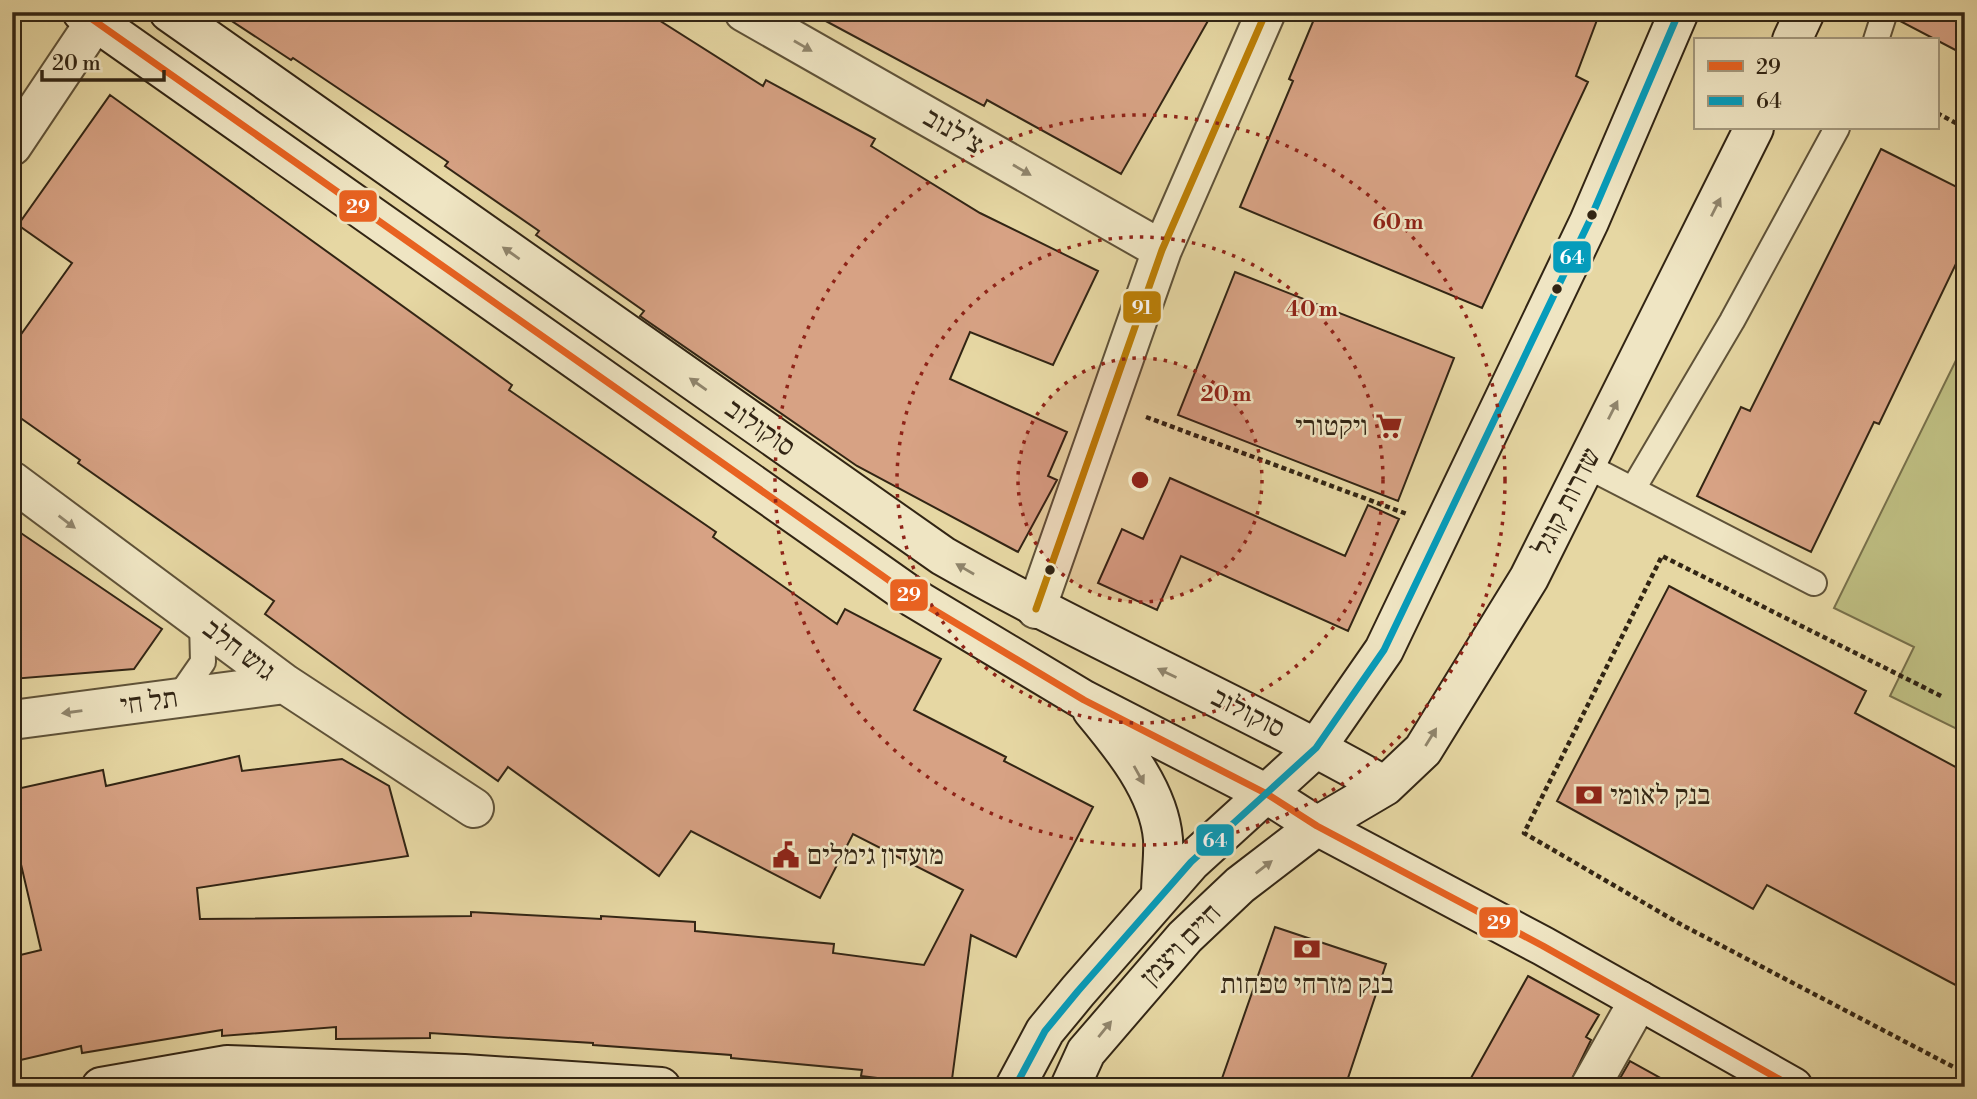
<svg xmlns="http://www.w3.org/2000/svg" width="1977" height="1099" viewBox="0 0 1977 1099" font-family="'Libre Bodoni','Frank Ruhl Libre',serif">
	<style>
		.green { fill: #bdbc80; stroke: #78704a; stroke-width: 2 }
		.building { fill: #d7a284; stroke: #322514; stroke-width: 2 }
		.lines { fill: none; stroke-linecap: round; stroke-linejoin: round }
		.lane-casing { stroke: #5f5238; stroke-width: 28 }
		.street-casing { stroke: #5f5238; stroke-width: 42 }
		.secondary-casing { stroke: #322514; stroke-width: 42 }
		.path { stroke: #322514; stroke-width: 4.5; stroke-dasharray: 5 3.5; stroke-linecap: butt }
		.lane { stroke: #efe5c3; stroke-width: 24 }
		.street { stroke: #efe5c3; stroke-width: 38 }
		.secondary { stroke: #efe5c3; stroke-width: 38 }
		.bus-1-casing { stroke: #efe5c3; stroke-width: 12 }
		.bus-2-casing { stroke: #efe5c3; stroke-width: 12 }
		.bus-3-casing { stroke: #efe5c3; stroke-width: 12 }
		.bus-1 { stroke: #e86221; stroke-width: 7 }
		.bus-2 { stroke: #059cbb; stroke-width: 7 }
		.bus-3 { stroke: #bc7f06; stroke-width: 7 }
		.oneway { fill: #90856c }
		.ring { fill: none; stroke: #8f2418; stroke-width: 3.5; stroke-dasharray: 3.5 7 }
		.bus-dot { fill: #322514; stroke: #efe5c3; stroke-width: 2.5 }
		.labels { text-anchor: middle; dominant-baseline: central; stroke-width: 5; stroke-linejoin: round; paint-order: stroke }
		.street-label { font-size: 28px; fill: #322514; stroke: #efe5c3 }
		.poi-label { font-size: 28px; fill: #322514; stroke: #efe5c3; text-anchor: start }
		.centre { fill: #8f2418; stroke: #efe5c3; stroke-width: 3.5 }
		.ring-label { font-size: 21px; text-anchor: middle; font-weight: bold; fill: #8f2418; stroke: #efe5c3; stroke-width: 5; stroke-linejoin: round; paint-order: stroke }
		.line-badge { stroke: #efe5c3; stroke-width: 2.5 }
		.badge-label { font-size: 19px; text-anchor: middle; font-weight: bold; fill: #fff }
	</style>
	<rect width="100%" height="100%" fill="#e6d7a3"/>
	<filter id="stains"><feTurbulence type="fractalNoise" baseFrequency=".00286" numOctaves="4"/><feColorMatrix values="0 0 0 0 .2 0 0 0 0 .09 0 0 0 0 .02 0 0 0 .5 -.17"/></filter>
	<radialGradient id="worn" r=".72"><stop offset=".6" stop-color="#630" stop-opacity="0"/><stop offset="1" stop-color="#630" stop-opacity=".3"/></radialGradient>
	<path class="green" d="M1965,342V733L1890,696L1914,647L1834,608Z"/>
	<path class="building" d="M218,12H646L763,86L766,80L875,139L871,146L980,213L1098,271L1053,365L970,332L950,379L1067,432L1048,476L1057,480L1018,552L857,466L640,316L644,311L536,235L539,231L445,166L448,162L293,58L291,60Z
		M809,12H1213L1121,174L987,100L984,106Z
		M1317,12H1600L1576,76L1588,82L1482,308L1240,207L1293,81L1289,79Z
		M1899,12H1965V55L1898,20Z
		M110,95L512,385L509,390L716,532L713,537L837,624L845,609L941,659L914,710L1006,757L1004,761L1093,807L1016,957L971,935L951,1087L861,1076L862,1070L731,1058V1055L593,1045V1043L430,1033V1038L336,1039V1027L222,1036V1030L82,1053L81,1046L12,1062V957L41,950L12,826V790L103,770L106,786L239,756L242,771L342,759L389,786L408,856L197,888L200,919L471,916V912L601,919V916L695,922V931L834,944L833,953L924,965L963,890L853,834L820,898L691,831L659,876L508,767L498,781L405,716L265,614L274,601L78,463L80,460L12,412V347L72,263L18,225Z
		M1881,149L1965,191V245L1879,424L1874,422L1811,552L1697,496L1741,407L1750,411Z
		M1235,272L1454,358L1398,501L1178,415Z
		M1170,478L1345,556L1368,505L1399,519L1348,631L1181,556L1157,610L1098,583L1122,529L1143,539Z
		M12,527L162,629L134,669L12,679Z
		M1669,586L1866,691L1855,713L1965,772V990L1767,885L1753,909L1557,801Z
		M1275,927L1386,964L1345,1087H1219Z
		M1528,976L1599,1015L1586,1037L1591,1040L1568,1087H1466Z
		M1630,1061L1677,1087H1615Z"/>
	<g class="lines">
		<g class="lane-casing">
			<path id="lane" d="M1876,40L1885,12
				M1585,465L1814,583
				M1633,489L1732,321L1837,128
				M178,698L203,662L202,622"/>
		</g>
		<g class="street-casing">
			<path id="street" d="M744,12L1162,250
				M12,146L95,22
				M12,481L285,684L474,808
				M1036,609L1162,250L1266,12
				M12,720L285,684
				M1590,1087L1639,1000"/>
		</g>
		<g class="secondary-casing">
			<path id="secondary" d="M82,12L914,598L1084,700L1267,794L1317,826L1543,946L1793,1087
				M169,12L943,556C1087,638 1240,704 1385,786
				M1792,40L1805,12
				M1092,710C1122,746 1159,791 1163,839C1164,857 1161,876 1161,894
				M101,1087L227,1065L464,1074L661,1087
				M1015,1087L1045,1031L1078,991L1191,862L1316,748L1384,650L1589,222L1679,12
				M1070,1087L1086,1052L1185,937L1240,885L1317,826L1385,786L1423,750L1529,578L1754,128"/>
		</g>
		<path class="path" d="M1937,113L1965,128
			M1146,417L1407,514
			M1941,696L1662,556L1524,833L1682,925L1965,1073"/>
		<use href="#lane" class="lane"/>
		<use href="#street" class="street"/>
		<use href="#secondary" class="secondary"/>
		<g class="bus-1-casing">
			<path id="bus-1" d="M82,12L914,598L1084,700L1267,794L1317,826L1543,946L1793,1087"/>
		</g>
		<g class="bus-2-casing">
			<path id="bus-2" d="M1015,1087L1045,1031L1078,991L1191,862L1316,748L1384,650L1589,222L1679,12"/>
		</g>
		<g class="bus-3-casing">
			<path id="bus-3" d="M1036,609L1162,250L1266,12"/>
		</g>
		<use href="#bus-1" class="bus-1"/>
		<use href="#bus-2" class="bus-2"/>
		<use href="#bus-3" class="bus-3"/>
	</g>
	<defs><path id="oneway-solid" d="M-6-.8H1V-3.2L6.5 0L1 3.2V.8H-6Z" transform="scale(1.75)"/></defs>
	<g class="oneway">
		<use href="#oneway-solid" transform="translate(803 46) rotate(30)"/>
		<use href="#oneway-solid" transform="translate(1022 170) rotate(30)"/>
		<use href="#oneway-solid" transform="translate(1716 207) rotate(-63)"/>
		<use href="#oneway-solid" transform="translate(511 253) rotate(-145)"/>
		<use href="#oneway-solid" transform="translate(698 384) rotate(-145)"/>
		<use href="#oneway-solid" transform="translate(1613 410) rotate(-63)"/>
		<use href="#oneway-solid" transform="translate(67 522) rotate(37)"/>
		<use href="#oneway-solid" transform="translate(965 569) rotate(-150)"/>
		<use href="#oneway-solid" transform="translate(1167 673) rotate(-154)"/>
		<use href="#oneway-solid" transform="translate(72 712) rotate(172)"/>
		<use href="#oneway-solid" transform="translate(1431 737) rotate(-58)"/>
		<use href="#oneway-solid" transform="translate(1139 775) rotate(61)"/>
		<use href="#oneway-solid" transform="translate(1264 867) rotate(-38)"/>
		<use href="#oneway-solid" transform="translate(1105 1029) rotate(-51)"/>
	</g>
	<circle cx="1140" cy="480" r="122" fill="#8f2418" fill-opacity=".12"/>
	<g class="ring">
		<circle cx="1140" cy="480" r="122"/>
		<circle cx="1140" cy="480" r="243"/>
		<circle cx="1140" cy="480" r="365"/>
	</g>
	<defs>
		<g id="supermarket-bare" transform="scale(2.1)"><path d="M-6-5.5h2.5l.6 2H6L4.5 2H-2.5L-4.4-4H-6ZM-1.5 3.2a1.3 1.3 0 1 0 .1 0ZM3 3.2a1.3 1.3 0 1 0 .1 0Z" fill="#8f2418" stroke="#efe5c3" stroke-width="2.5" paint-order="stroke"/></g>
		<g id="bank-bare" transform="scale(2.1)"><path d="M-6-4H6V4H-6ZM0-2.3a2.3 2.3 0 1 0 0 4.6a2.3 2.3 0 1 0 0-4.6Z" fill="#8f2418" stroke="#efe5c3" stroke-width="2.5" paint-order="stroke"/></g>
		<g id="civic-bare" transform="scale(2.1)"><path d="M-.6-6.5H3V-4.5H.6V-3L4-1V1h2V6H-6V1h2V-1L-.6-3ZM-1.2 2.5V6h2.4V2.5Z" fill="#8f2418" stroke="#efe5c3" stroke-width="2.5" paint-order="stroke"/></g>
	</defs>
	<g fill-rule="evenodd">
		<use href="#supermarket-bare" x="1389" y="426"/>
		<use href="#bank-bare" x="1589" y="795"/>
		<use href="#civic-bare" x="786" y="855"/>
		<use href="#bank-bare" x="1307" y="949"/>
	</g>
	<g class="bus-dot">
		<circle cx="1592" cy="215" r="6"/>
		<circle cx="1557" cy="289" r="6"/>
		<circle cx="1050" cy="570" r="6"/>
	</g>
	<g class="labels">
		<g class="street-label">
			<text transform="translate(953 131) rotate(30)">צ'לנוב</text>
			<text transform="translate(760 428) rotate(35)">סוקולוב</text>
			<text transform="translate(1567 502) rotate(-63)">שדרות קוגל</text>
			<text transform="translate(239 650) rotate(37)">גוש חלב</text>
			<text transform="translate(149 702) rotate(-8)">תל חי</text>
			<text transform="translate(1248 713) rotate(27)">סוקולוב</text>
			<text transform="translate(1181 945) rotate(-46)">חיים ויצמן</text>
		</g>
		<g class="poi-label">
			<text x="1368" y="426" text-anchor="end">ויקטורי</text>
			<text x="1610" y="795">בנק לאומי</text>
			<text x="807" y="855">מועדון גימלים</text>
			<text x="1307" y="984" text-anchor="middle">בנק מזרחי טפחות</text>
		</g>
	</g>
	<circle cx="1140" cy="480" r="10" class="centre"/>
	<g class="ring-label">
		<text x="1398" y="229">60 m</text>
		<text x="1312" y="316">40 m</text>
		<text x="1226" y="401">20 m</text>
	</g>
	<g class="line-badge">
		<rect x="338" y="189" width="40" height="34" rx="7" fill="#e86221"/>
		<rect x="1552" y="240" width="40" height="34" rx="7" fill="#059cbb"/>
		<rect x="1122" y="290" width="40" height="34" rx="7" fill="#bc7f06"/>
		<rect x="889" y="578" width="40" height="34" rx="7" fill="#e86221"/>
		<rect x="1195" y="823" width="40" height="34" rx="7" fill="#059cbb"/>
		<rect x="1478" y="906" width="41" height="33" rx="7" fill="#e86221"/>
	</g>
	<g class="badge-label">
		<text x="358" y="213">29</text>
		<text x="1572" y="264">64</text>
		<text x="1142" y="314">91</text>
		<text x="909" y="601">29</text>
		<text x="1215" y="847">64</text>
		<text x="1499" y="929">29</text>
	</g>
	<rect width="1977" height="1099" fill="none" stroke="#e6d7a3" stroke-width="42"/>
	<rect x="14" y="14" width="1949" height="1071" fill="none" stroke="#322514" stroke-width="3.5"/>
	<rect x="21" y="21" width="1935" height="1057" fill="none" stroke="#322514" stroke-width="2"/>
	<rect x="1694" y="38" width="245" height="91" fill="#efe5c3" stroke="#a3987d" stroke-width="2"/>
	<rect x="1708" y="61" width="35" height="10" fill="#e86221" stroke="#a3987d" stroke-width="2"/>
	<text x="1756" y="74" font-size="21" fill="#322514">29</text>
	<rect x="1708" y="96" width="35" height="10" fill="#059cbb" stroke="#a3987d" stroke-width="2"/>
	<text x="1756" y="108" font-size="21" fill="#322514">64</text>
	<path d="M42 70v10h122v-10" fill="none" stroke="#322514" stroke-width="3.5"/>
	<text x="52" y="70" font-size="21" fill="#322514" stroke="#efe5c3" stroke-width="5" paint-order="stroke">20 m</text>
	<rect width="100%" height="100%" filter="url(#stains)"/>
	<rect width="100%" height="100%" fill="url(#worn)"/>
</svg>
